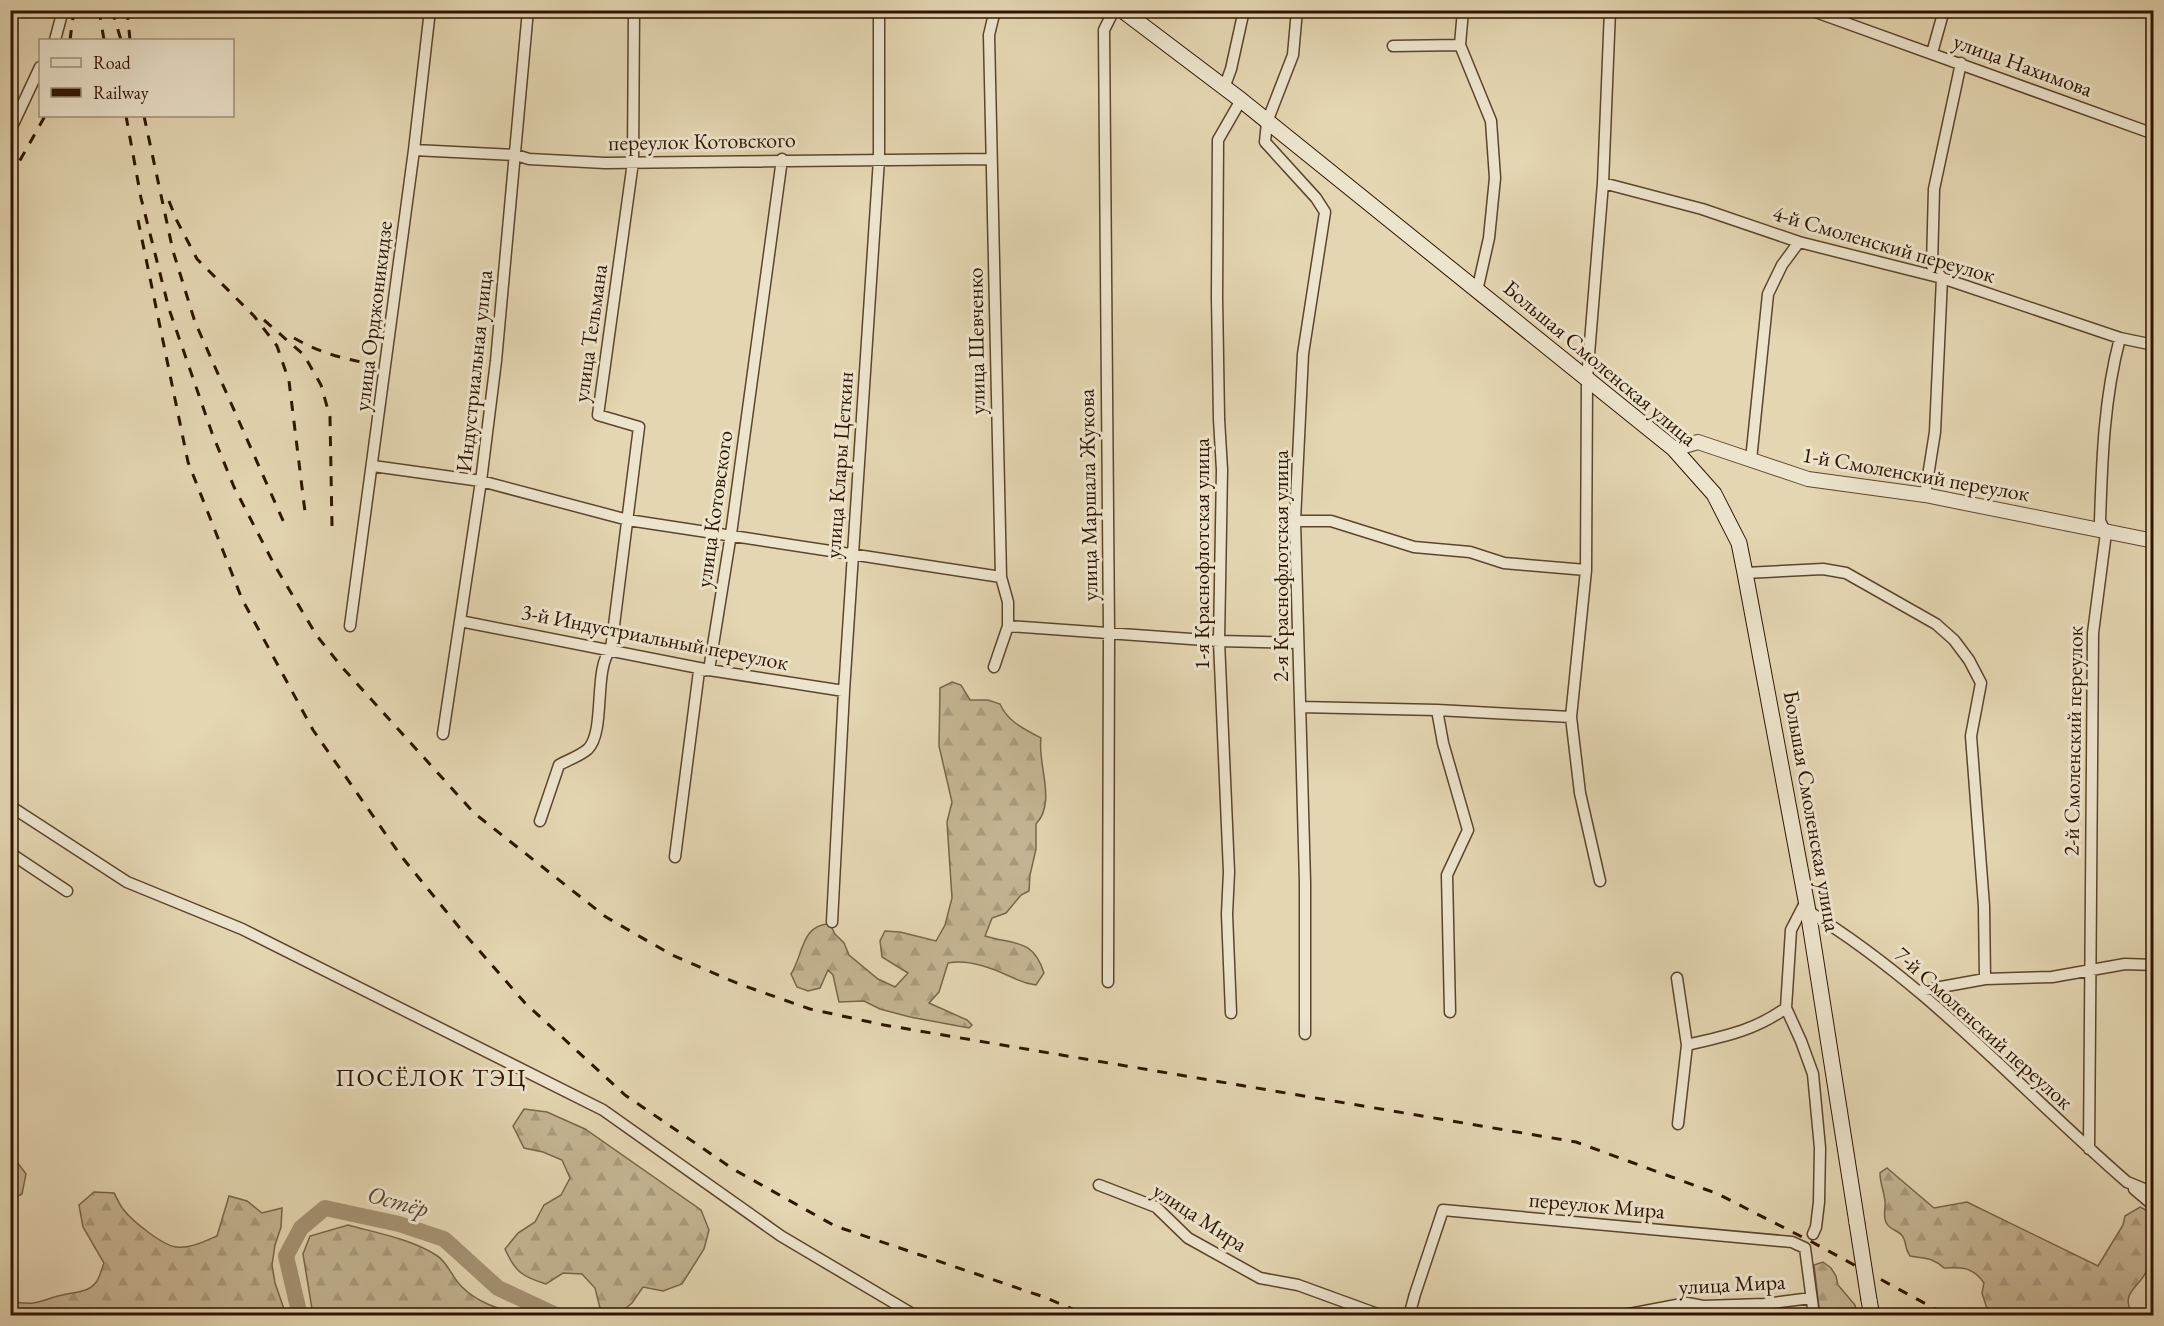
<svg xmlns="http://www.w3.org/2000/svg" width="2164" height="1326" viewBox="0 0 2164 1326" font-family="'EB Garamond',serif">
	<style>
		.forest { fill: url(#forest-firs); stroke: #7a654a; stroke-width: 1.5 }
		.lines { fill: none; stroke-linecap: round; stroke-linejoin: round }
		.river { stroke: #a69475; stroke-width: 16 }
		.minor-casing { stroke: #5c452c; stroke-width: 13 }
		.tertiary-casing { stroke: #5c452c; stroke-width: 16 }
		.secondary-casing { stroke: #2e1500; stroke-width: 17 }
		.minor { stroke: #ede4cd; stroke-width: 10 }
		.tertiary { stroke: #ede4cd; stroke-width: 14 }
		.secondary { stroke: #ede4cd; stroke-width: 15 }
		.rail { stroke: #2e1500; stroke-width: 3; stroke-dasharray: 10 10; stroke-linecap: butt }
		.secondary-bridge-casing { stroke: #2e1500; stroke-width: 17; stroke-linecap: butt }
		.secondary-bridge { stroke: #ede4cd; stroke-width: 15 }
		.labels { text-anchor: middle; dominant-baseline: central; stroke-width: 6; stroke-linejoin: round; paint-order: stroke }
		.street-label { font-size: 22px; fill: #2e1500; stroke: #ede4cd }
		.neighbourhood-label { font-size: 24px; letter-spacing: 1.5px; fill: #2e1500; stroke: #ede4cd }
		.water-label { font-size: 24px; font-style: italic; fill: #5e482f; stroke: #ede4cd }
	</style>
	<defs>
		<pattern id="forest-firs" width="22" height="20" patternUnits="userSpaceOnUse" patternTransform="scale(1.5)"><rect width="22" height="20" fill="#c5b594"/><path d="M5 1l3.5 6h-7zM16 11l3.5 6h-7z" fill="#aa9b7e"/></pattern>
	</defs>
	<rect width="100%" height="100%" fill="#e4d6b2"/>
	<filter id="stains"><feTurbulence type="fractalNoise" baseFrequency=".00333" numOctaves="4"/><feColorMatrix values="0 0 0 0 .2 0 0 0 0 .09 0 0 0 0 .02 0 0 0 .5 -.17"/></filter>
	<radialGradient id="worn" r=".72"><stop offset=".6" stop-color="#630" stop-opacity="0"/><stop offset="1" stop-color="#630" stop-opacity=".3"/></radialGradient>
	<path class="forest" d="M952,682L961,685L970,700H988L1000,704C1008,722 1024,729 1041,738C1037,764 1057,802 1036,824V849L1030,875L1029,891L1021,895L1006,913L992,918L985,936C1014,945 1033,938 1044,973L1036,985C1022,983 1021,981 1009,976C992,968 967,959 948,963L939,992L929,1003L967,1020L972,1025L969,1028L910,1017L880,1009L864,1001L839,1002L833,975L828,970L820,988L808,991L797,987L791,974C803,956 801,924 830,924L835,934L844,943L849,955L878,979L895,987L908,973L882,957L880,941L885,931L900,932L936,941L945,925L952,898L947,822L952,802L939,746L940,688Z
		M524,1109L547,1112L585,1129L701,1210L709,1230L704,1249L682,1284L663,1291L643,1287L632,1303L618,1315L600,1308L595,1288L582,1274L563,1273L546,1284C523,1277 515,1272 505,1249L518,1233L535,1222L544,1205L561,1195L570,1178L562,1160L543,1152L524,1148L513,1126Z
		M11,1154L26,1174L22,1194L11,1200Z
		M1887,1168L1934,1208L1967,1202L2098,1266L2123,1225L2125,1216L2140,1207C2163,1217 2152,1229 2149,1246C2147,1254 2149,1263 2147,1270C2139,1289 2119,1292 2133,1315H1989L1982,1293L1984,1283C1973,1267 1962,1267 1944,1268C1933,1257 1924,1259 1910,1256C1904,1247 1907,1246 1904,1239C1901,1230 1891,1231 1887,1224C1882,1217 1886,1209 1885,1201C1884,1191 1880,1184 1880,1173Z
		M94,1192L114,1193C117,1198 119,1204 123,1209C132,1221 162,1245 176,1247C190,1249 205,1241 217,1236L229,1196L247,1201L262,1213L282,1208L281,1227L275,1245L272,1265L275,1283L286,1315H11V1301C36,1307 40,1300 62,1295C75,1292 89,1293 97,1281C100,1276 102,1268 104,1263L83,1227L79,1205Z
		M348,1225C377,1233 411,1239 436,1255C448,1262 452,1278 462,1287C478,1303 499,1309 520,1315H313L303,1254L310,1236Z
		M1823,1262L1831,1268L1836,1276L1838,1285L1855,1305L1857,1315H1820L1814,1265Z"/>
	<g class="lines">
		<path class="river" d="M300,1316L286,1256L301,1228L325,1208L399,1224L444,1239L498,1288L558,1316"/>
		<g class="minor-casing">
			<path id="minor" d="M1297,10L1293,55L1267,122L1265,142L1316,198L1325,212L1303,354L1295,521L1305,882V1034
				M1463,10L1460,45L1491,121L1495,178L1489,238L1477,291
				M1810,10L2154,134
				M55,40L63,10
				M1393,46L1460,45
				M1932,53L1944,10
				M1224,88L1231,69L1244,10
				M10,131L40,67
				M414,150L516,155L529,159L605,163L991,159
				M1603,183L1702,209L1799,242L1942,278L2120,338L2154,345
				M1751,460L1768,294L1782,265L1799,242
				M373,466L481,481L628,520L1001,577
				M1925,495L1935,432L1942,278L1932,266L1934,189L1961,63
				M1295,521H1331L1414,547L1470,552L1504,563L1586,570
				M1745,573L1823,569L1846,573L1936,624L1954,640L1969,660L1981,683L1971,736L1984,906L1985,979
				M460,621L709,670L844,691
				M350,626L414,150L430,10
				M1008,626L1219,641L1297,643
				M994,667L1008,626V602L1001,577L989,35L995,10
				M1300,707L1437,710L1571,717
				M1437,710L1443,743L1468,830L1447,875L1450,1012
				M443,734L481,481L496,361L528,10
				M10,806L127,882L242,929L603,1110L781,1236L916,1316
				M540,821L559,765C568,760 580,756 588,749C606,731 593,668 611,649L639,427L598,415L633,162L634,10
				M10,853L67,891
				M675,857L699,671L709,670L731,534L782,159
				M1600,881L1580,793L1571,717L1586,570L1587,379L1603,183L1610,10
				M1806,901L1791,930L1786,1008L1801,1041L1813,1074L1820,1148L1819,1202L1816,1227L1813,1234
				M1808,911C1928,984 2022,1091 2127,1182L2154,1193
				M832,922L844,691L879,159V10
				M1677,978L1687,1045L1678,1124
				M1108,982L1109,633L1104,30L1114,10
				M1919,991L1985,979L2052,977L2125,964L2154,965
				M1231,1013L1227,914L1229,872L1219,641L1222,470L1219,419L1217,297L1218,140L1241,100
				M1687,1045C1725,1036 1754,1031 1786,1008
				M2089,1149L2093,633L2106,533L2100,521C2102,459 2104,398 2120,338
				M1099,1185L1156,1207L1188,1238L1260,1278L1298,1285L1383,1316
				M2134,1189L2154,1206
				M1409,1316L1415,1294L1443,1210L1792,1242L1805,1248L1814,1316
				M1619,1316L1687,1303L1703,1306L1764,1304L1811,1298"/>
		</g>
		<g class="tertiary-casing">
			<path id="tertiary" d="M1674,449L1698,442L1808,479L1925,495L2154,541"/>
		</g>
		<g class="secondary-casing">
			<path id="secondary" d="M1122,10L1241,100L1674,449L1714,494L1739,543L1745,573L1808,911L1857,1223
				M1869,1300L1872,1316"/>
		</g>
		<use href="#minor" class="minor"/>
		<use href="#tertiary" class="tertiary"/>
		<use href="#secondary" class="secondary"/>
		<path class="rail" d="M99,10L104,40
			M112,10L121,40
			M127,10L130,40
			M70,40L74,10
			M126,116L141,198L169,309L212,433L234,487L275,566L317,636L341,666L474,813L606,917L672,955L739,984L810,1009L884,1025L1576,1142L1718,1194L1812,1242L1948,1316
			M144,116L173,251L195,322L285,525
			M10,178L45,116
			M169,201L176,219L197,259L254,316L277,346L289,381L306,520
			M138,220L188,462L242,599L313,730L401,856L463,932L525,1003L625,1095L733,1169L835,1226L1044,1297L1089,1316
			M264,320L304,355L321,385L330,417L332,526
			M294,338C320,353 344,359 372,364"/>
		<g class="secondary-bridge-casing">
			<path id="secondary-bridge" d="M1857,1223L1869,1300"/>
		</g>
		<use href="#secondary-bridge" class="secondary-bridge"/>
	</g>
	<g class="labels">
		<g class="street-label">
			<text transform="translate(2023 65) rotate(20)">улица Нахимова</text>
			<text transform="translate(702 141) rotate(-1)">переулок Котовского</text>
			<text transform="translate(1884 244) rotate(16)">4-й Смоленский переулок</text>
			<text transform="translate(373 316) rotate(-83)">улица Орджоникидзе</text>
			<text transform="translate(590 333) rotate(-82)">улица Тельмана</text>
			<text transform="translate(976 341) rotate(-91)">улица Шевченко</text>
			<text transform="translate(1600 363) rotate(40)">Большая Смоленская улица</text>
			<text transform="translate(474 371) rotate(-84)">Индустриальная улица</text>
			<text transform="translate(839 465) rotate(-86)">улица Клары Цеткин</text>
			<text transform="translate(1916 474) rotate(10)">1-й Смоленский переулок</text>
			<text transform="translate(1088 495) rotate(-91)">улица Маршала Жукова</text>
			<text transform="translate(714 509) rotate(-82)">улица Котовского</text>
			<text transform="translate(1201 554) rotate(-90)">1-я Краснофлотская улица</text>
			<text transform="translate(1280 566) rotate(-90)">2-я Краснофлотская улица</text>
			<text transform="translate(655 637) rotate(11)">3-й Индустриальный переулок</text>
			<text transform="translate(2073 741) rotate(-89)">2-й Смоленский переулок</text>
			<text transform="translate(1812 811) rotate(80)">Большая Смоленская улица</text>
			<text transform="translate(1984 1028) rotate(42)">7-й Смоленский переулок</text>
			<text transform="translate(1597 1205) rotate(5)">переулок Мира</text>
			<text transform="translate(1200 1217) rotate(33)">улица Мира</text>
			<text transform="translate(1732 1284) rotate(-3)">улица Мира</text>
		</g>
		<g class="neighbourhood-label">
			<text x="431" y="1077">ПОСЁЛОК ТЭЦ</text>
		</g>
		<g class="water-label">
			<text transform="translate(398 1201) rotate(15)">Остёр</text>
		</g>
	</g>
	<rect width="2164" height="1326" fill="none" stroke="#e4d6b2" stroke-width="36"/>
	<rect x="12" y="12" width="2140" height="1302" fill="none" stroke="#2e1500" stroke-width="3"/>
	<rect x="18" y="18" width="2128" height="1290" fill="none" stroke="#2e1500" stroke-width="1.5"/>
	<rect x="39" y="39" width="195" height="78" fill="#ede4cd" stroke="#a1917b" stroke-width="1.5"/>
	<rect x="51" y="58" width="30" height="9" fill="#ede4cd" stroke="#a1917b" stroke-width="1.5"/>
	<text x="93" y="69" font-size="18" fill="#2e1500">Road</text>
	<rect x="51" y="88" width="30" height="9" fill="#2e1500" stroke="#a1917b" stroke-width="1.5"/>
	<text x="93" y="99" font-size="18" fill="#2e1500">Railway</text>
	<rect width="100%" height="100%" filter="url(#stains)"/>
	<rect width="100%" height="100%" fill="url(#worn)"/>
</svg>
